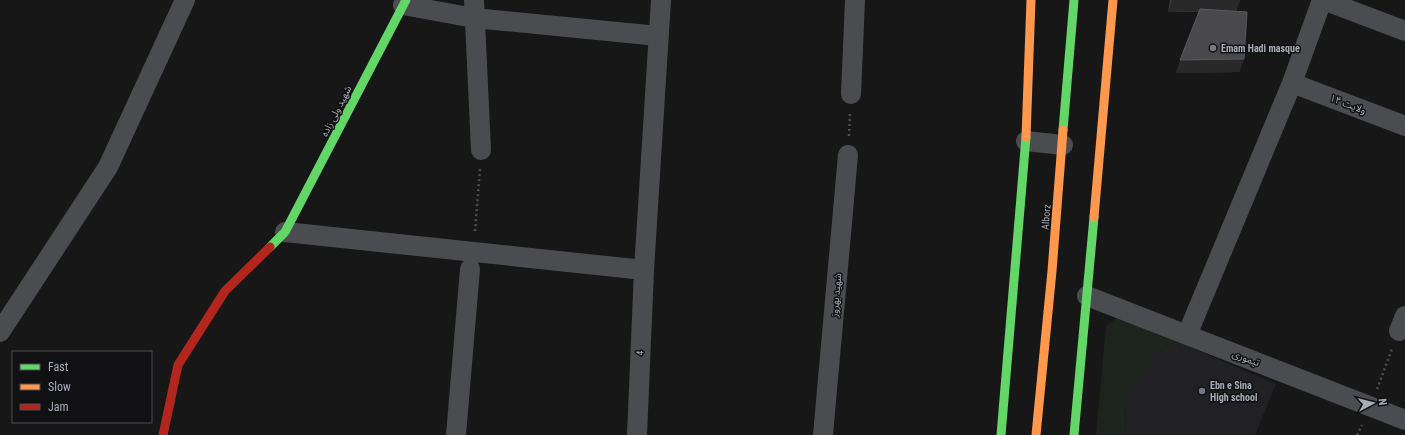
<svg xmlns="http://www.w3.org/2000/svg" width="1405" height="435" viewBox="0 0 1405 435" font-family="'Roboto Condensed','Noto Sans Arabic',sans-serif">
	<style>
		.built { fill: #212123 }
		.green { fill: #1d241e }
		.lines { fill: none; stroke-linecap: round; stroke-linejoin: round }
		.path { stroke: #4d4e52; stroke-width: 2.5; stroke-dasharray: 2 3; stroke-linecap: butt }
		.street { stroke: #4b4c50; stroke-width: 20 }
		.fast { stroke: #63d668; stroke-width: 9 }
		.slow { stroke: #ff974d; stroke-width: 9 }
		.jam { stroke: #b3261e; stroke-width: 9 }
		.wall { fill: #3d3d3f }
		.shaded-wall { fill: #29292a }
		.building { fill: #49494c; stroke: #58595d }
		.poi-dot { fill: #757880; stroke: #111113; stroke-width: 1.5 }
		.labels { text-anchor: middle; dominant-baseline: central; stroke-width: 3; stroke-linejoin: round; paint-order: stroke }
		.poi-label { font-size: 10px; font-weight: bold; fill: #a8adb8; stroke: #111113; text-anchor: start }
		.street-label { font-size: 10px; fill: #a8adb8; stroke: #111113 }
	</style>
	<rect width="100%" height="100%" fill="#171717"/>
	<path class="built" d="M1176,341L1276,384L1255,435H1125L1126,398L1153,355Z"/>
	<path class="green" d="M1118,317L1176,341L1153,355L1126,398L1125,435H1096L1106,326Z"/>
	<g class="lines">
		<path class="path" d="M849,136L850,113
			M475,231L480,169
			M1377,389L1392,349
			M1357,435L1362,425"/>
		<path class="street" d="M474,0L481,150
			M1323,0L1405,31
			M403,5L474,18L658,36
			M1292,83L1405,126
			M851,94L855,0
			M1026,141L1063,145
			M285,232L644,270
			M1087,296L1405,420
			M1399,331L1405,316
			M0,332L108,167L185,0
			M1187,335L1292,83L1322,0
			M456,435L470,269
			M637,435L644,270L661,0
			M823,435L848,155"/>
		<path class="fast" d="M1063,130L1074,0
			M270,247L285,232L406,0
			M1001,435L1026,137
			M1074,435L1094,217"/>
		<path class="slow" d="M1026,137L1031,0
			M1094,217L1113,0
			M1036,435L1052,271L1063,130"/>
		<path class="jam" d="M163,435L178,365L225,291L270,247"/>
	</g>
	<path class="wall" d="M1170,0H1240L1236,11L1244,59L1239,72L1176,73L1199,12H1168Z"/>
	<path class="shaded-wall" d="M1172,0H1240L1236,11L1168,12Z
		M1244,59L1239,72L1176,73L1180,60Z"/>
	<path class="building" d="M1200,9L1247,12L1244,59L1180,60Z"/>
	<g class="poi-dot">
		<circle cx="1213" cy="48" r="4"/>
		<circle cx="1202" cy="391" r="4"/>
	</g>
	<g class="labels">
		<g class="poi-label">
			<text x="1221" y="48">Emam Hadi masque</text>
			<text x="1210" y="385">Ebn e Sina<tspan x="1210" dy="12">High school</tspan></text>
		</g>
		<g class="street-label">
			<text transform="translate(1348 104) rotate(21)">ولایت ۱۴</text>
			<text transform="translate(336 111) rotate(-63)">شهید ولی زاده</text>
			<text transform="translate(1046 217) rotate(-85)">Alborz</text>
			<text transform="translate(836 295) rotate(-85)">شهید بهروز</text>
			<text transform="translate(640 353) rotate(-87)">4</text>
			<text transform="translate(1246 358) rotate(21)">تیموری</text>
		</g>
	</g>
	<rect x="12" y="351" width="140" height="72" fill="#111113" stroke="#4d4f55"/>
	<rect x="20" y="364" width="20" height="6" fill="#63d668" stroke="#4d4f55"/>
	<text x="48" y="371" font-size="12" fill="#a8adb8">Fast</text>
	<rect x="20" y="384" width="20" height="6" fill="#ff974d" stroke="#4d4f55"/>
	<text x="48" y="391" font-size="12" fill="#a8adb8">Slow</text>
	<rect x="20" y="404" width="20" height="6" fill="#b3261e" stroke="#4d4f55"/>
	<text x="48" y="411" font-size="12" fill="#a8adb8">Jam</text>
	<g transform="translate(1373 403) rotate(83)" stroke="#111113" stroke-width="3" paint-order="stroke">
	<path d="M0-3L7 15L0 10L-7 15Z" fill="#a8adb8"/>
	<text y="-6" font-size="11" font-weight="bold" text-anchor="middle" fill="#a8adb8">N</text>
	</g>
</svg>
